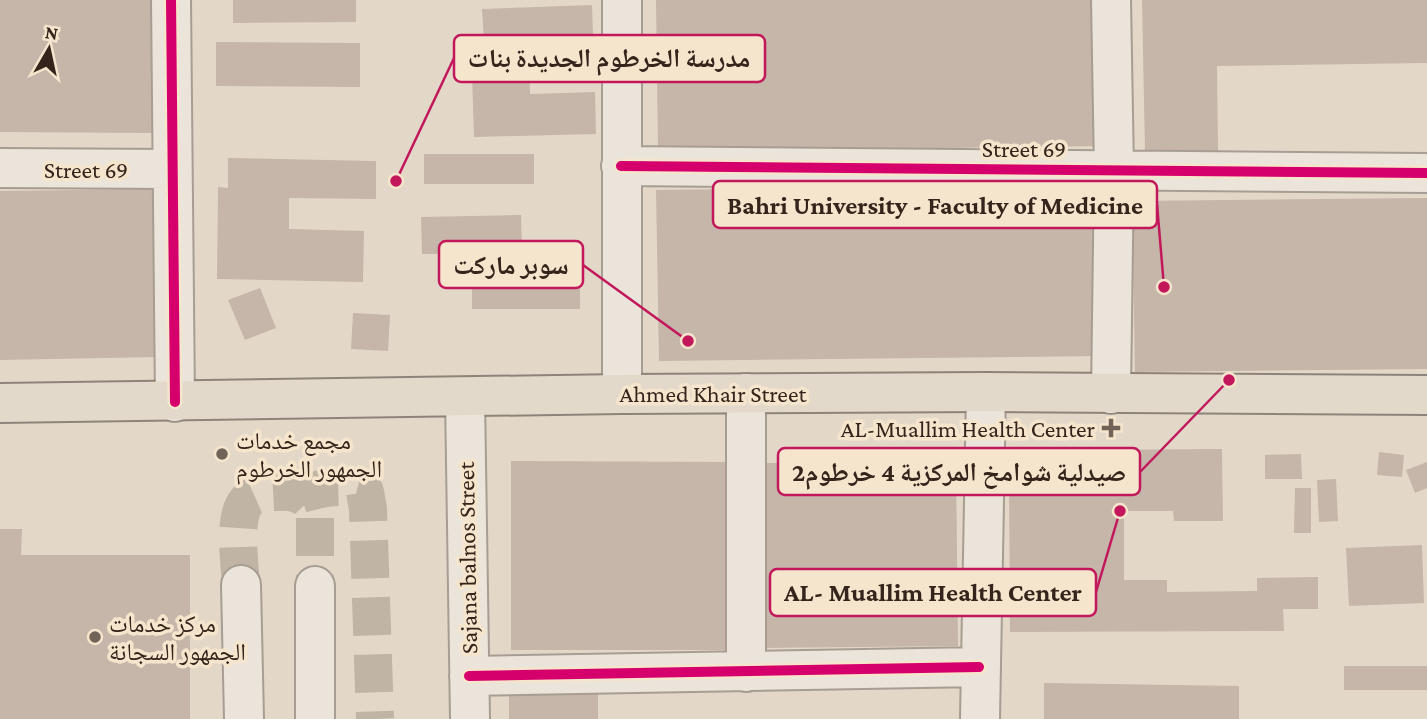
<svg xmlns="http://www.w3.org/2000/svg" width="1427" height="719" viewBox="0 0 1427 719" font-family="'Crimson Pro','Noto Naskh Arabic',serif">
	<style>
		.building { fill: #c6b5a9 }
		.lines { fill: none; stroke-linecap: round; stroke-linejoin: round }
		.minor-tunnel { stroke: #c0b4a5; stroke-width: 38; stroke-dasharray: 38 19; stroke-linecap: butt }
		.minor-casing { stroke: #a79d92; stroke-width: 42 }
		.major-casing { stroke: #8d8379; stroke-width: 42 }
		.minor { stroke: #ebe4da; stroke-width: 38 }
		.major { stroke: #e3d9cb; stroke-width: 38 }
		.cycleway-casing { stroke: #f5e5cc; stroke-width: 15 }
		.cycleway { stroke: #d6006c; stroke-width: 10 }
		.poi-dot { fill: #716358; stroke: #f5e5cc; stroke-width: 2.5 }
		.labels { text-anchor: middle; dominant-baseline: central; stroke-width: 7; stroke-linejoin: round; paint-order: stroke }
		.street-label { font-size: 24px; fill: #34241b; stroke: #f5e5cc }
		.poi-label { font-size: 24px; fill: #34241b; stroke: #f5e5cc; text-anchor: start }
		.leader { fill: none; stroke: #c2185b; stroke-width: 2.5 }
		.callout-dot { fill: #c2185b; stroke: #f5e5cc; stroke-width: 2.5 }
		.callout { fill: #f5e5cc; stroke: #c2185b; stroke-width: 2.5 }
		.callout-label { font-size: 26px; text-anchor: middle; font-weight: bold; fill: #34241b }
	</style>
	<rect width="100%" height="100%" fill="#e3d8c8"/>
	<path class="building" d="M0,0H155L154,133L0,132Z
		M233,0H356V22L233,23Z
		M656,0H1099L1101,146L658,152Z
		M1142,0H1427V63L1217,66L1218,151L1145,152Z
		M592,5L593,36L484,40L482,9Z
		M216,42L360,43V87L216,86Z
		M529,43L530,94L595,92L596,134L474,137L471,45Z
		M424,154H534V184H424Z
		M228,158L376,161V199L289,198V229L364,231L363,282L217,279L218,187L228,188Z
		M1099,185L1102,356L659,361L656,190Z
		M155,189L158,357L0,360V191Z
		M1427,198V369L1135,372L1132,201Z
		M521,215L522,253L422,254L421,217Z
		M472,269H580V309H472Z
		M260,288L276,328L245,340L228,300Z
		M353,313L390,315L388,351L351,349Z
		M1222,449L1223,521H1174L1173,511H1124V580H1167V592L1257,591V578L1318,577V609H1283L1284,631L1010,632L1009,475H1072V450Z
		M1379,452L1404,455L1402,477L1377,475Z
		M1301,454L1302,479H1265V455Z
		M511,461L736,462V650H511Z
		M956,461L958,646L760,648L758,463Z
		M1427,462V488L1415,493L1406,470Z
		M1336,479L1338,521L1319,522L1317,480Z
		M1295,488H1311V533H1294Z
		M0,529H22L21,555H190V719H0Z
		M1422,545L1424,603L1349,606L1346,548Z
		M1344,666H1427V690H1344Z
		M1044,683L1239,686V719H1044Z
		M509,688H598V719H509Z"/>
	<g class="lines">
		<path class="minor-tunnel" d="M301,494C322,488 344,483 365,492L368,509L375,719
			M241,585C240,565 232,514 248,500C256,493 269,492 279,492C296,490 307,496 315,510V586"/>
		<g class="minor-casing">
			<path id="minor" d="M171,0L175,402
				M621,166L1427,173
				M0,168L172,169
				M622,394V0
				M1111,394L1114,170L1111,0
				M465,397L470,719
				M241,585L244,719
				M315,586V719
				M746,672V393
				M469,676L979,667
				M980,719L986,392"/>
		</g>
		<g class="major-casing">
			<path id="major" d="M0,403L622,394L986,392L1427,395"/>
		</g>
		<use href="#minor" class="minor"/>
		<use href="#major" class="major"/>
		<g class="cycleway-casing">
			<path id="cycleway" d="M171,0L175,402
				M621,166L1427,173
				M469,676L979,667"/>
		</g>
		<use href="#cycleway" class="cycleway"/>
	</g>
	<g class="poi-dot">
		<path d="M1107.5 417.5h7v7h7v7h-7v7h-7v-7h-7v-7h7z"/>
		<circle cx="222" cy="454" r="7"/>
		<circle cx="95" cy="637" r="7"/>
	</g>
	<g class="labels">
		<g class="street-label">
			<text x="1024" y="148">Street 69</text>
			<text x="86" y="169">Street 69</text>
			<text x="713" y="393">Ahmed Khair Street</text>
			<text transform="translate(467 558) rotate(-91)">Sajana balnos Street</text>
		</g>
		<g class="poi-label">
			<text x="1095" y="428" text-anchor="end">AL-Muallim Health Center</text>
			<text x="236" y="440">مجمع خدمات<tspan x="236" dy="28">الجمهور الخرطوم</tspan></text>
			<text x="109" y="623">مركز خدمات<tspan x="109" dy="28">الجمهور السجانة</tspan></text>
		</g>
	</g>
	<path class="leader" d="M396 181L454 58M1164 287L1157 204M688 341L583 265M1229 380L1140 472M1120 511L1096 592"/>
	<g class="callout-dot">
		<circle cx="396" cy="181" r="7"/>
		<circle cx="1164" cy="287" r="7"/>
		<circle cx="688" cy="341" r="7"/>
		<circle cx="1229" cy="380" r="7"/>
		<circle cx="1120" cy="511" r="7"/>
	</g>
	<g class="callout">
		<rect x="454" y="35" width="311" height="47" rx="7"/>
		<rect x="713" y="181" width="444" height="47" rx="7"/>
		<rect x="439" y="241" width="144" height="47" rx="7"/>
		<rect x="778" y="448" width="362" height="47" rx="7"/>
		<rect x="770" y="569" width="326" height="47" rx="7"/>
	</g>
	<g class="callout-label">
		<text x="609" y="67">مدرسة الخرطوم الجديدة بنات</text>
		<text x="935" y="214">Bahri University - Faculty of Medicine</text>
		<text x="511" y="274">سوبر ماركت</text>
		<text x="959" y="481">صيدلية شوامخ المركزية 4 خرطوم2</text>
		<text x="933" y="601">AL- Muallim Health Center</text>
	</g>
	<g transform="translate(49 49) rotate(9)" stroke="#f5e5cc" stroke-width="5" paint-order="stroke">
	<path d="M0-5L12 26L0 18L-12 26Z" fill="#34241b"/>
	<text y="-10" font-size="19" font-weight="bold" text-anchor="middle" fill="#34241b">N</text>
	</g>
</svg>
